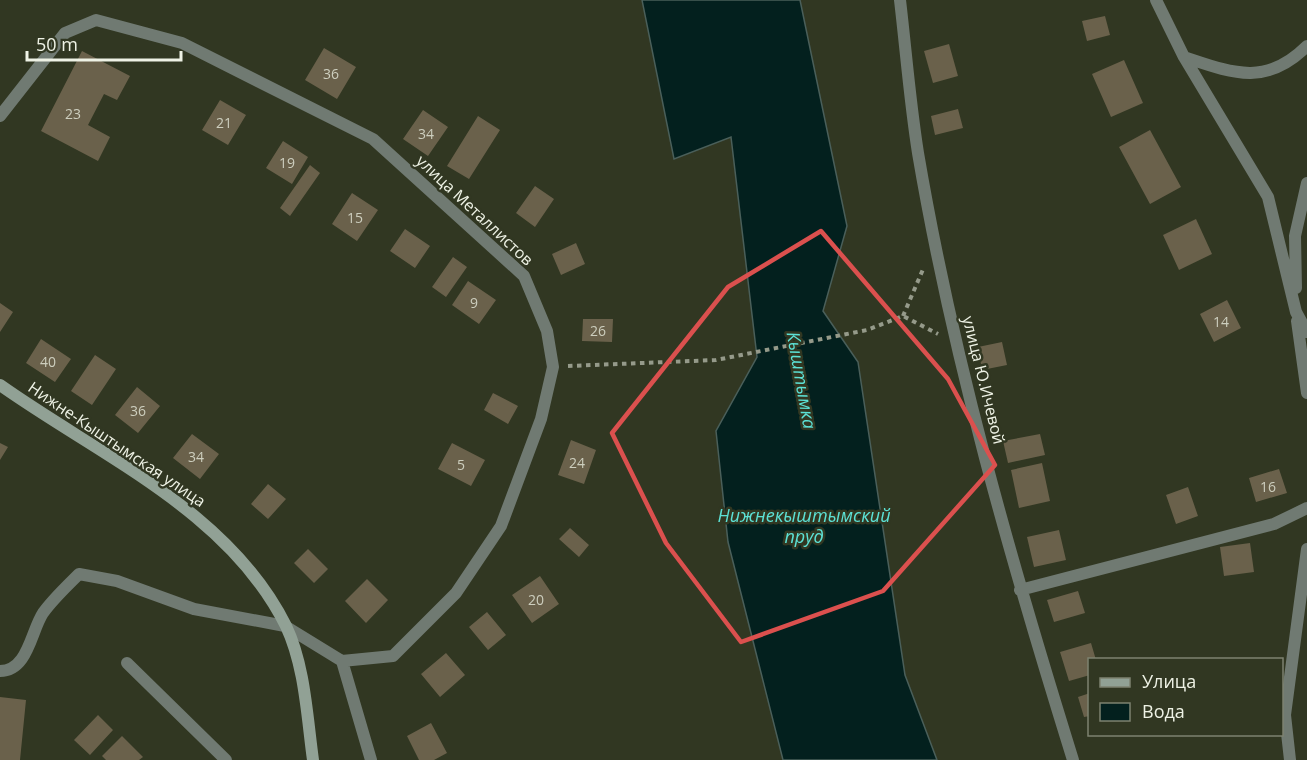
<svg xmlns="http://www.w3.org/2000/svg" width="1307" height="760" viewBox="0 0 1307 760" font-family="'Open Sans',sans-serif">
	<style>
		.water { fill: #03201e; stroke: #4a5f5a; stroke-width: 1.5 }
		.building { fill: #6a614b }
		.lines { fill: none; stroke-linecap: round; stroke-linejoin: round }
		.path { stroke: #959a8a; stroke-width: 4; stroke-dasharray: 4.5 4.5; stroke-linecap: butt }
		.service { stroke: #707a72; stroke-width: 12 }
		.minor { stroke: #707a72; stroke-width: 12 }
		.secondary { stroke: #91a195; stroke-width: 12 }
		.marked { fill: none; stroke: #db504e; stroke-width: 4.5; stroke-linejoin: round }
		.labels { text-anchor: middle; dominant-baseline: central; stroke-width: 5; stroke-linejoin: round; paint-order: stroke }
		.number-label { font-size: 14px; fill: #cdcebe }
		.street-label { font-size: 16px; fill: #eef2e5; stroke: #313722 }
		.water-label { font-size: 18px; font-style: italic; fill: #5ce1d5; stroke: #313722 }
	</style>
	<rect width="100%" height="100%" fill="#313722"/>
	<path class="water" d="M642,0H800L847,226L823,311L858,362L905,675L937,760H783L728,542L716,431L757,357L731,137L674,159Z"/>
	<path class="building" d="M1105,16L1110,35L1087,41L1082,21Z
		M949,44L958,76L933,83L924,51Z
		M324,48L356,67L337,99L305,80Z
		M82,51L130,76L117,100L104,94L88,125L110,137L98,161L41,131Z
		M1124,60L1143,103L1111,117L1092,74Z
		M220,100L246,115L228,145L202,130Z
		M958,109L963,128L935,135L931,116Z
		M423,110L448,127L428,156L403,139Z
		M478,116L500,130L469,179L447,166Z
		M1150,130L1181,187L1150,204L1119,147Z
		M283,141L308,157L292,184L266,168Z
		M310,165L320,173L290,216L280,208Z
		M535,186L554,199L535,227L516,213Z
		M352,193L378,210L357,241L332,224Z
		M1196,219L1212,254L1179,270L1163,235Z
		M405,229L430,246L415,268L390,251Z
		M576,243L585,264L561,275L552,254Z
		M453,257L467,267L446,297L432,287Z
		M468,281L496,300L479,324L452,305Z
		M1227,300L1241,328L1214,342L1200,314Z
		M0,303L13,312L0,332Z
		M583,319H613L612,342L582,341Z
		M41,339L71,359L55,382L26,363Z
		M1002,342L1007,365L982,370L978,347Z
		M95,355L116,369L92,405L71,391Z
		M137,387L160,406L138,433L115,415Z
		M493,393L518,406L508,424L484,410Z
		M192,434L219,454L200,479L173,458Z
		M1040,434L1045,455L1008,463L1003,441Z
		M571,440L596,450L584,484L558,475Z
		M0,443L8,447L0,460Z
		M452,443L485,460L471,486L438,469Z
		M1042,463L1050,501L1019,508L1011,470Z
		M1279,469L1287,493L1256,502L1249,478Z
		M268,484L286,499L268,519L251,504Z
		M1188,487L1198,516L1176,524L1166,495Z
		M570,528L589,545L579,557L559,539Z
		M1059,530L1066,560L1034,567L1027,537Z
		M1250,543L1254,572L1224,576L1220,547Z
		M308,549L328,569L314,583L294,563Z
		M540,576L559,604L532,623L512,595Z
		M367,579L388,600L366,623L345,601Z
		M1078,591L1085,613L1054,622L1047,600Z
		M487,612L506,635L488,650L469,627Z
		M1091,643L1096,660H1090V675L1069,681L1060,652Z
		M446,653L465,675L440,697L421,674Z
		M1090,693V716L1084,717L1078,697Z
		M0,697L26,700L20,760H0Z
		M98,715L113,730L90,755L74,740Z
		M431,723L447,753L434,760H419L407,736Z
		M122,736L143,757L139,760H106L102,756Z"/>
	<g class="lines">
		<path class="path" d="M903,316L924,267
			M568,366L716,360L867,330L903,316L938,334"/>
		<path class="service" d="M0,671C28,671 31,631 43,613C53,599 67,586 79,574L117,581L194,609L285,626"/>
		<path class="minor" d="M900,0C906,51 910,103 918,153C953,359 1011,561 1073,760
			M1156,0L1184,57L1268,197L1296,312L1307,332
			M1184,57C1232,73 1266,87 1307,46
			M0,116L65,33L96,20L182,43L373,139L524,276L547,331L553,367L541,419L501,526L456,593L393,656L342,661
			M1296,288L1295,236L1307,183
			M1297,321L1307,393
			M1020,590L1274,524L1307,508
			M285,626L342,661L371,760
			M127,663L226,760
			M1290,760L1285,715L1307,549"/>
		<path class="secondary" d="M0,385C100,456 229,511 286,626C305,666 307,717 313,760"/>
	</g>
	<path class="marked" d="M821,231L948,379L995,465L883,591L741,642L666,543L612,433L728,287Z"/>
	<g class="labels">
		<g class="number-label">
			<text x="331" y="73">36</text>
			<text x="73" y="113">23</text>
			<text x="224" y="122">21</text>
			<text x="426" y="133">34</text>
			<text x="287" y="162">19</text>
			<text x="355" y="217">15</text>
			<text x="474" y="302">9</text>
			<text x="1221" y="321">14</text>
			<text x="598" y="330">26</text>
			<text x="48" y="361">40</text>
			<text x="138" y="410">36</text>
			<text x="196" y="456">34</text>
			<text x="577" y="462">24</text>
			<text x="461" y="464">5</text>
			<text x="1268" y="486">16</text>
			<text x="536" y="599">20</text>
		</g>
		<g class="street-label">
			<text transform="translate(475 210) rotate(43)">улица Металлистов</text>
			<text transform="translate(984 380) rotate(76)">улица Ю.Ичевой</text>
			<text transform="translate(117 444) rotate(34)">Нижне-Кыштымская улица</text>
		</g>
		<g class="water-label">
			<text transform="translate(802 380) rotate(80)">Кыштымка</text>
			<text x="804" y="515">Нижнекыштымский<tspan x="804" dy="21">пруд</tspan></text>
		</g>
	</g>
	<rect x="1088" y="658" width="195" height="78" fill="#313722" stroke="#7d8270" stroke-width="1.5"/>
	<rect x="1100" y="678" width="30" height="9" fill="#91a195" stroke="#7d8270" stroke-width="1.5"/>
	<text x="1142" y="688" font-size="18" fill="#eef2e5">Улица</text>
	<rect x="1100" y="703" width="30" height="18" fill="#03201e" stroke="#7d8270" stroke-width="1.5"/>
	<text x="1142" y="718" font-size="18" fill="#eef2e5">Вода</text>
	<path d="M27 51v9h154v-9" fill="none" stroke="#eef2e5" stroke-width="3"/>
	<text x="36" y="51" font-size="18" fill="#eef2e5" stroke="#313722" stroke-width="4.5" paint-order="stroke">50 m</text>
</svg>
